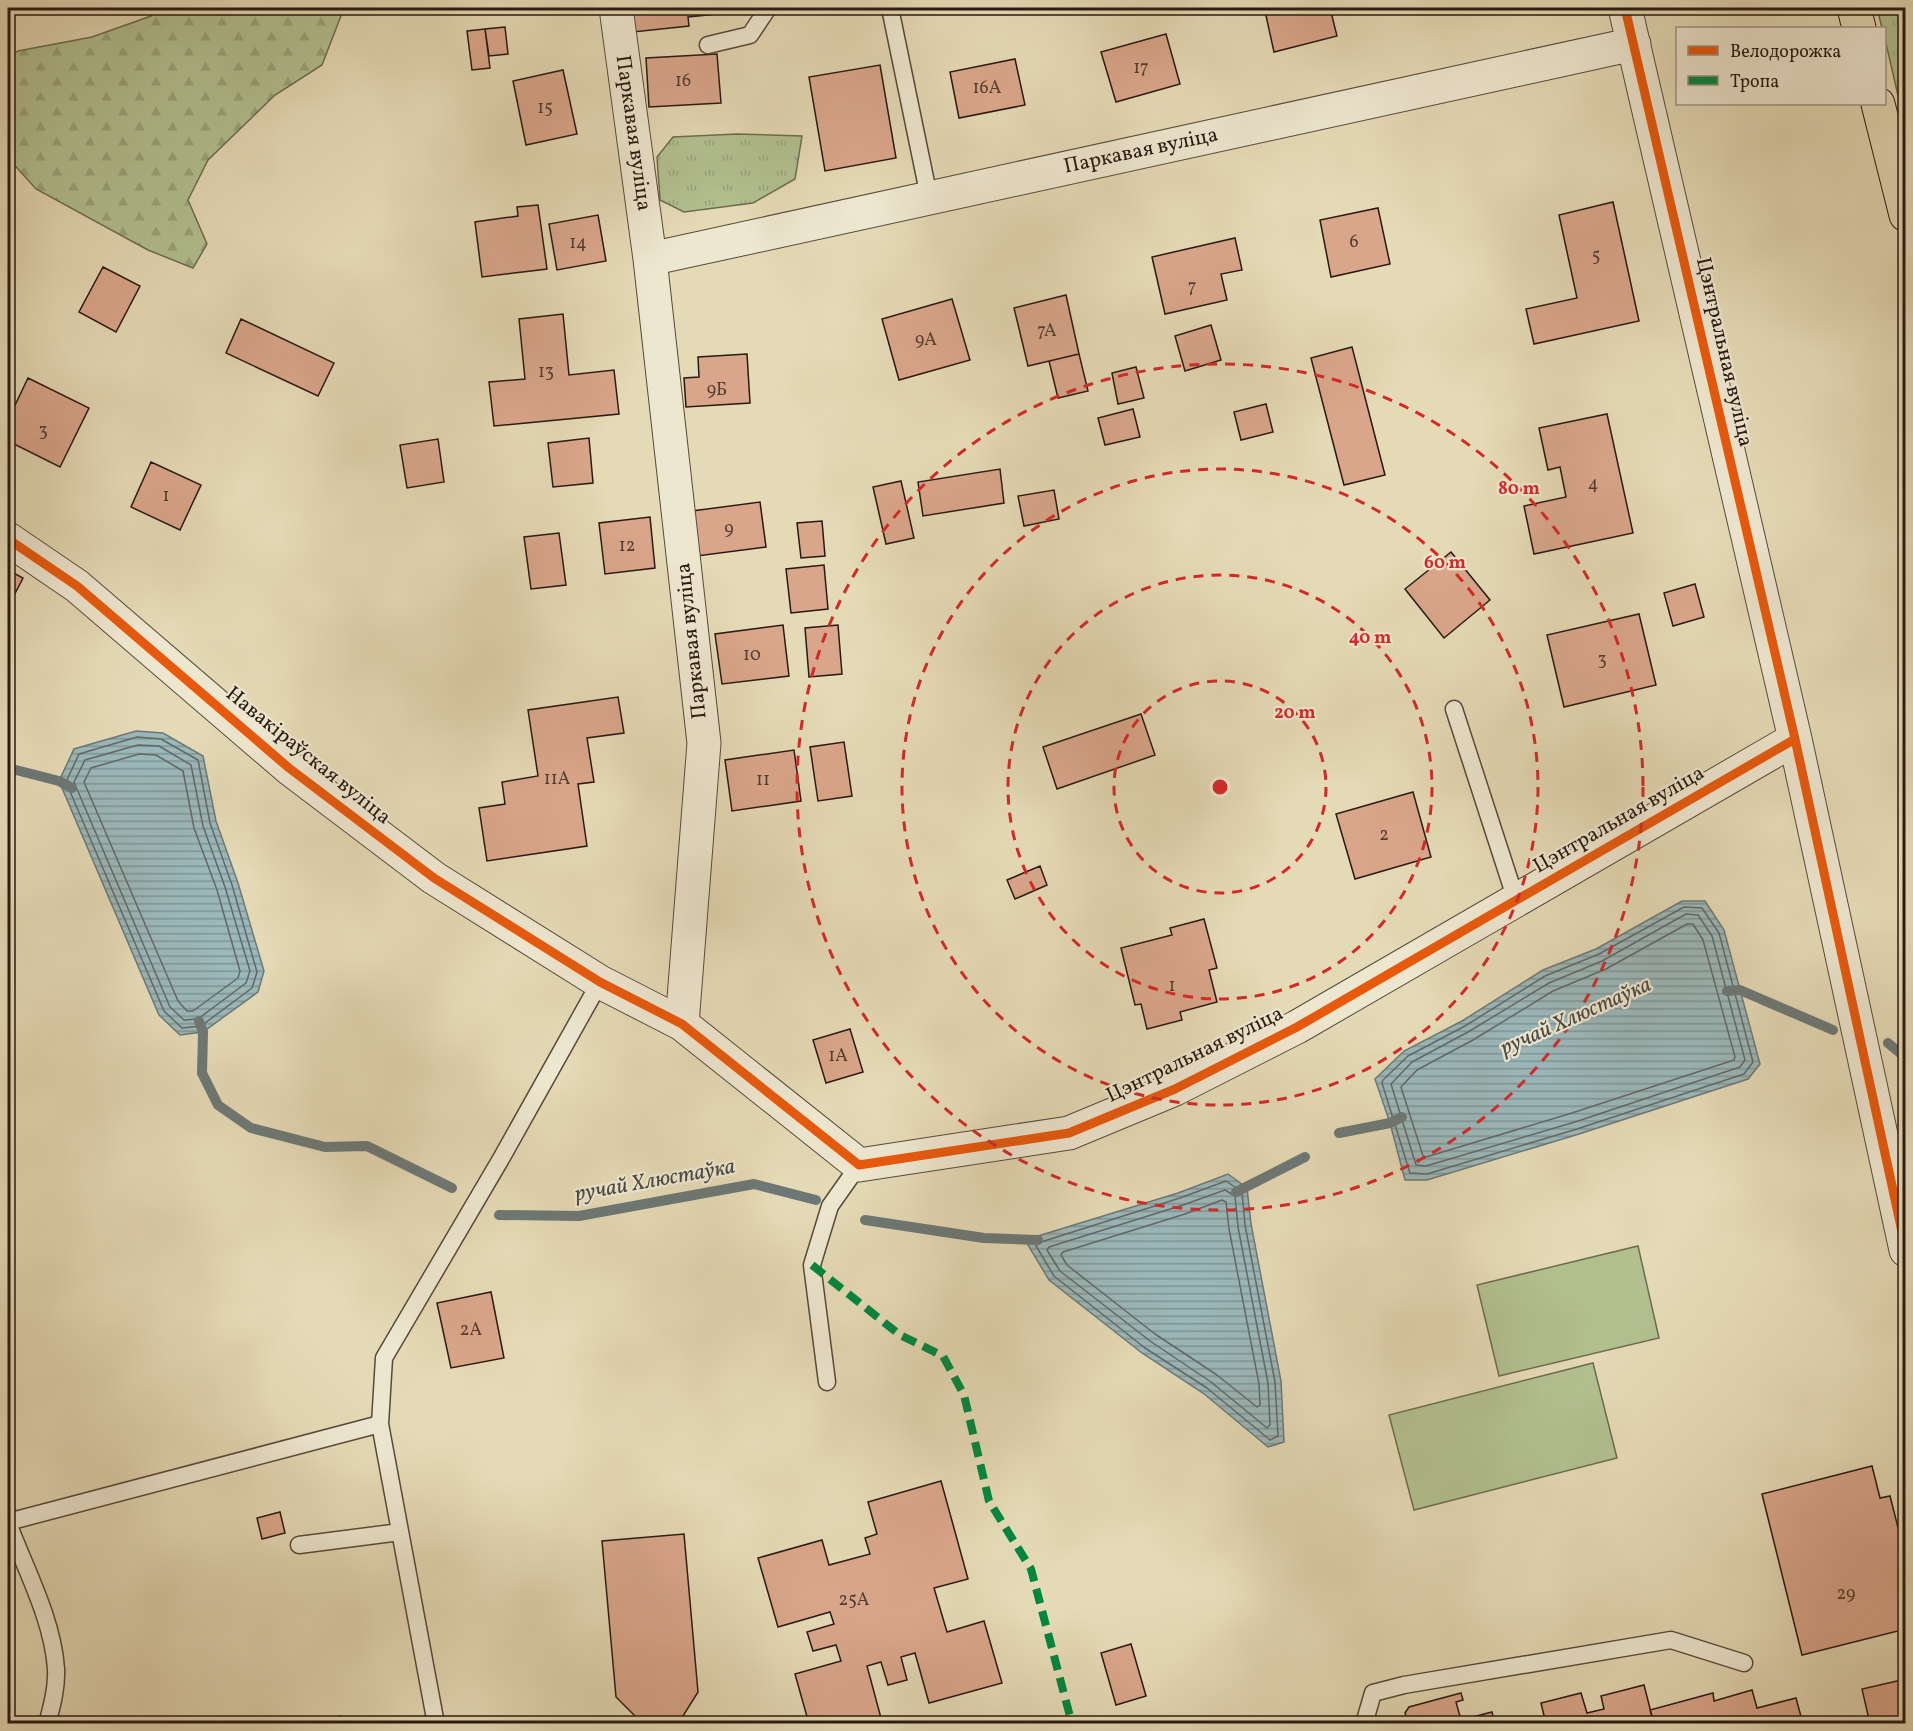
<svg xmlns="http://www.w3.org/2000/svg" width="1913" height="1731" viewBox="0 0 1913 1731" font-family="Vollkorn,serif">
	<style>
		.grass { fill: url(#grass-tufts); stroke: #6d6c50; stroke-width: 1.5 }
		.forest { fill: url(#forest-firs); stroke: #6d6c50; stroke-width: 1.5 }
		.park { fill: #b2c090; stroke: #6d6c50; stroke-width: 1.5 }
		.water { fill: url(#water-rules); stroke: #6d7876; stroke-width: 1.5 }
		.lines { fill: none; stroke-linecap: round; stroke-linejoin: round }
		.shore { stroke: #626866; stroke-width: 1.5 }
		.stream { stroke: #6d7876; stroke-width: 10 }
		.building { fill: #daa68b; stroke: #281911; stroke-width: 1.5 }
		.service-casing { stroke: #57493a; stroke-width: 19 }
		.minor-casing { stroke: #57493a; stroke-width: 35 }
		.primary-casing { stroke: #281911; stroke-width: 35 }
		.service { stroke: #eee7d0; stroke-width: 16 }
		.minor { stroke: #eee7d0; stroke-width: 33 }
		.primary { stroke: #e5dab6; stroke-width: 33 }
		.quiet { stroke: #00873e; stroke-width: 8; stroke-dasharray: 15 8; stroke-linecap: butt }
		.cycleway-casing { stroke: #eee7d0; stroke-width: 13 }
		.cycleway { stroke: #e8590c; stroke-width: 9 }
		.ring { fill: none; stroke: #d62828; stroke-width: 3; stroke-dasharray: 10 8 }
		.labels { text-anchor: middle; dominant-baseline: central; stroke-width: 4.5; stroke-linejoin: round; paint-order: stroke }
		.number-label { font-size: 18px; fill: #543c30 }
		.street-label { font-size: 21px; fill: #281911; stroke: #eee7d0 }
		.water-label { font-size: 22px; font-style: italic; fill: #4a4944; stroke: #eee7d0 }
		.centre { fill: #d62828; stroke: #eee7d0; stroke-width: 3 }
		.ring-label { font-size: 18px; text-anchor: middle; font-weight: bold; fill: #d62828; stroke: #eee7d0; stroke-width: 4.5; stroke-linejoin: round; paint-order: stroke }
	</style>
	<defs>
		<pattern id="grass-tufts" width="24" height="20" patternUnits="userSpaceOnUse" patternTransform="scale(1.5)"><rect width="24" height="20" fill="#b2c090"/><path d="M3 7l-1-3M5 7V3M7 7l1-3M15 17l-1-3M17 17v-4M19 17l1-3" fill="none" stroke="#99a47b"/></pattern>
		<pattern id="forest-firs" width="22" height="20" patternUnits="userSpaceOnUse" patternTransform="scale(1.5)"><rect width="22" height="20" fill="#b2c090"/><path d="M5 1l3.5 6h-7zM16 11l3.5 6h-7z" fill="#99a47b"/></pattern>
		<pattern id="water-rules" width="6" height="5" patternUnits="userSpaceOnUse" patternTransform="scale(1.5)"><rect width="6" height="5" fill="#9bb8ba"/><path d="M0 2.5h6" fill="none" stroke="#7e9596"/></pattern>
	</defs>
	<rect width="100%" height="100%" fill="#e5dab6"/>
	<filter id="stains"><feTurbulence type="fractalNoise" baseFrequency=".00333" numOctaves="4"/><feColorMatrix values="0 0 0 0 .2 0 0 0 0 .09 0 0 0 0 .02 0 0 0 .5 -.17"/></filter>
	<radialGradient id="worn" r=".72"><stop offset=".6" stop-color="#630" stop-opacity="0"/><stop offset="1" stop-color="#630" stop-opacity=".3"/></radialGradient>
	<path class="grass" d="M1877,8H1905V126L1885,39L1884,28H1882Z
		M737,134L802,136L795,179L753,203L684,212L660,200L657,157L673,137Z"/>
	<path class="forest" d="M157,8H344L322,65L275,95L208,160L188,200L207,244L193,268L148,250L36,189L8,158V58L18,51L92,37L151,16Z"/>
	<path class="park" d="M1638,1246L1659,1338L1499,1376L1477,1285Z
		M1593,1363L1617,1458L1414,1510L1389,1415Z"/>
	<path class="water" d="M136,731L163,733L203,756L216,821L238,883L264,971L258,992L203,1032L180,1035L159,1015L59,781L74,749Z
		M1682,901H1705L1724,930L1760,1064L1748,1079L1579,1134L1427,1180H1405L1390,1123L1375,1079L1404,1051L1462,1021L1543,970L1596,949Z
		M1228,1174L1247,1188L1251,1224L1281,1381L1284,1442L1268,1447L1203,1393L1142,1353L1049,1280L1025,1240L1178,1193Z"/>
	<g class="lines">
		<path class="shore" d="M137,737L161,739L198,760L210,823L232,885L257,972L252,988L201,1026L182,1028L164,1011L66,782L79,754Z
			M138,745L159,746L191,765L203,826L225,887L250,971L246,983L198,1019L184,1020L170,1007L74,782L85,760Z
			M139,754L156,755L183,771L194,828L217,890L240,971L238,978L193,1011H187L178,1001L84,782L91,768Z
			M1684,907L1702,908L1719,933L1753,1062L1744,1074L1577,1129L1427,1174L1410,1173L1382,1083L1383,1080L1408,1056L1465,1026L1545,976L1599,954Z
			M1686,914L1698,915L1712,936L1745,1060L1740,1067L1575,1122L1426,1166L1416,1165L1391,1084L1412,1062L1468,1032L1549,983L1602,961Z
			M1687,924H1693L1703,940L1735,1057L1734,1060L1572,1113L1426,1157L1423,1156L1401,1087L1417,1070L1473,1040L1553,991L1606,969Z
			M1226,1181L1242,1192L1245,1225L1275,1382L1278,1436L1270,1440L1207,1388L1145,1348L1054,1276L1036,1246L1038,1243L1180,1198Z
			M1225,1190L1235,1196L1238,1227L1268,1383L1270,1425L1267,1428L1211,1382L1150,1341L1060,1271L1047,1250L1049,1247L1183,1205Z
			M1222,1200L1226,1202L1229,1229L1259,1384L1260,1405L1257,1407L1217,1375L1155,1334L1067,1265L1061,1255L1063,1252L1185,1214Z"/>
		<path class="stream" d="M8,768L59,781L72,788
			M1727,991L1740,990L1833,1030
			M199,1021L203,1032L202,1073L218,1105L251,1128L325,1147L367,1146L452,1188
			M1888,1043L1906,1058
			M1339,1133L1390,1123L1402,1117
			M1236,1192L1305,1157
			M499,1215L579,1216L754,1184L816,1200
			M865,1220L984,1238L1038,1240"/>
	</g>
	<path class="building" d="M630,8H717V14L688,17L689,26L633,32Z
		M1278,8H1330L1337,36L1274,52L1265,11Z
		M505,27L508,54L489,56L485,29Z
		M485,29L490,68L472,70L467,31Z
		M1166,34L1180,84L1116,102L1101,52Z
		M717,54L721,103L649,107L646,58Z
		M1015,59L1025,105L959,118L950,72Z
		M880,65L896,158L825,171L809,77Z
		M563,70L577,134L526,145L513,81Z
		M1613,202L1639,321L1534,344L1526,309L1577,298L1559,215Z
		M538,205L547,269L482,277L475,222L518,216L517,207Z
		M1378,208L1390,264L1331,277L1320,220Z
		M598,215L606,261L557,270L549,224Z
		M1235,238L1242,270L1221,274L1227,300L1165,314L1152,257Z
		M103,267L140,286L116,332L79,312Z
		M1066,295L1079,354L1028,366L1014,308Z
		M952,299L970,360L899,380L882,319Z
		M563,314L569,375L614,370L619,414L494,426L489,382L525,379L519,319Z
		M241,319L334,363L318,396L226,353Z
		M1211,325L1221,360L1185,371L1175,336Z
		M1352,347L1385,475L1344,485L1311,358Z
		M747,354L750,403L686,407L684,378L699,377L698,357Z
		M1079,354L1088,391L1058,398L1049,361Z
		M1136,367L1144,398L1118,404L1112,373Z
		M28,378L89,408L60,467L8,441V420Z
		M1266,404L1273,432L1241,440L1234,412Z
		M1133,409L1140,437L1105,445L1098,418Z
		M1607,414L1633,533L1534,554L1524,506L1566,497L1560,467L1548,470L1539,428Z
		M589,438L593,483L553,487L548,443Z
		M438,439L444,482L407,488L400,445Z
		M151,462L201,485L180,530L131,507Z
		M1000,469L1004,503L923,516L918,482Z
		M901,481L914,538L886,544L873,487Z
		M1054,490L1059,519L1024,526L1018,496Z
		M760,502L766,547L697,556L692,511Z
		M650,517L655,568L605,574L599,523Z
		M822,521L825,556L801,558L797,523Z
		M559,533L566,585L531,589L524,537Z
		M1451,552L1490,600L1444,638L1405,589Z
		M824,565L828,609L791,613L786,569Z
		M8,570L23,578L8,607Z
		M1695,584L1704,617L1673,626L1664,593Z
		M1639,614L1656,685L1564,707L1547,635Z
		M783,625L789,676L722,684L715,634Z
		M838,625L842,674L809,677L805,628Z
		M618,697L624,733L587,738L594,782L578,784L587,846L487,861L479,808L505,804L502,782L538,776L528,710Z
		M1141,714L1155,755L1057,789L1043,747Z
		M844,742L852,796L818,801L810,747Z
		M794,750L801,801L732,811L725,760Z
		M1413,792L1431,857L1355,879L1336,814Z
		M1040,866L1047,885L1015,899L1007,880Z
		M1204,919L1217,968L1209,970L1217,1002L1180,1012L1182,1020L1147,1029L1141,1004L1135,1005L1121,948L1172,935L1170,928Z
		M850,1029L863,1072L826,1083L813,1040Z
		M491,1292L504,1358L451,1368L437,1303Z
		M1872,1466L1880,1498L1890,1496L1906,1559V1629L1802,1655L1762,1494Z
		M941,1481L968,1579L934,1588L947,1632L984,1621L1002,1683L929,1703L915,1653L901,1657L907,1680L888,1685L881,1662L867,1666L881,1718L861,1724H809L795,1674L841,1661L836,1645L813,1651L807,1632L834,1624L830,1612L778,1627L758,1558L822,1540L829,1565L870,1554L865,1538L877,1534L868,1502Z
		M280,1512L285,1533L262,1539L257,1518Z
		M684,1534L698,1692L678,1724H643L616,1697L602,1541Z
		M1131,1644L1146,1696L1116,1705L1101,1653Z
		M1906,1679V1724H1870L1862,1689Z
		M1644,1685L1654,1724H1546L1541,1703L1581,1693L1587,1713L1604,1709L1601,1696Z
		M1752,1690L1757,1708L1796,1698L1803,1724H1654L1650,1710L1713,1693L1714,1701Z
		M1461,1693L1463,1700L1456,1702L1461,1720L1492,1712L1495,1724H1408L1405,1713L1409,1707Z
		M341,1716L343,1724H314Z"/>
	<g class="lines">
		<g class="service-casing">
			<path id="service" d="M890,8L929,197
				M708,45L750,35L768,8
				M1454,709L1516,900
				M827,1382L812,1265L830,1206L859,1165
				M8,1522L380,1424
				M8,1523C25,1568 53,1620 56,1669C57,1687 52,1706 47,1724
				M299,1545L400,1532
				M436,1724L380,1424L384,1358L502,1157L600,982
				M1367,1724L1366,1717L1373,1693L1404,1685L1671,1640L1744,1663"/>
		</g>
		<g class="minor-casing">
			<path id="minor" d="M616,8L650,259L704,743L682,1024
				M1625,8L1795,739L1906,1250
				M650,259L1634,44
				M8,539L77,586L289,768L434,878L600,982L682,1024L859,1165L1069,1133L1175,1089L1297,1027L1795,739"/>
		</g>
		<g class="primary-casing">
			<path id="primary" d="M1854,8L1859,28
				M1878,104L1906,215"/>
		</g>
		<use href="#service" class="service"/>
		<use href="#minor" class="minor"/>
		<use href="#primary" class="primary"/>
		<path class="quiet" d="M812,1265L900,1335L943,1356L964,1395L989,1501L1031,1569L1072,1724"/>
		<g class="cycleway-casing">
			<path id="cycleway" d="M1625,8L1795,739L1906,1250
				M8,539L77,586L289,768L434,878L600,982L682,1024L859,1165L1069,1133L1175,1089L1297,1027L1795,739"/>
		</g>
		<use href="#cycleway" class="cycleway"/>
	</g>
	<g class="ring">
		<circle cx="1220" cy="787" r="106"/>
		<circle cx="1220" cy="787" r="212"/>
		<circle cx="1220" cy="787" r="318"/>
		<circle cx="1220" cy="787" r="423"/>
	</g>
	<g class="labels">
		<g class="number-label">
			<text x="1141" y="68">17</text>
			<text x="683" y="81">16</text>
			<text x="987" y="88">16А</text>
			<text x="545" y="108">15</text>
			<text x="1354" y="242">6</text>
			<text x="578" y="243">14</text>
			<text x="1596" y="256">5</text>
			<text x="1192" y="287">7</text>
			<text x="1047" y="331">7А</text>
			<text x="926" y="340">9А</text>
			<text x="546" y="372">13</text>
			<text x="717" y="390">9Б</text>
			<text x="43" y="431">3</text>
			<text x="1593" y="484">4</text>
			<text x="166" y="496">1</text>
			<text x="729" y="529">9</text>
			<text x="627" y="546">12</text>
			<text x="752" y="655">10</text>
			<text x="1602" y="660">3</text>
			<text x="557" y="779">11А</text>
			<text x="763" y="780">11</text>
			<text x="1384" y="835">2</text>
			<text x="1172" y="986">1</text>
			<text x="838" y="1056">1А</text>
			<text x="471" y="1330">2А</text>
			<text x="1846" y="1594">29</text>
			<text x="854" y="1600">25А</text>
		</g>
		<g class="street-label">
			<text transform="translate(633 133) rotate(82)">Паркавая вуліца</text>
			<text transform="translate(1141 151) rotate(-12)">Паркавая вуліца</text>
			<text transform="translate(1724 352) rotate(77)">Цэнтральная вуліца</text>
			<text transform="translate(692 641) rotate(-96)">Паркавая вуліца</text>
			<text transform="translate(308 756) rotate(39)">Навакіраўская вуліца</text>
			<text transform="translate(1619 820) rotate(-30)">Цэнтральная вуліца</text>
			<text transform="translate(1195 1055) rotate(-26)">Цэнтральная вуліца</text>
		</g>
		<g class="water-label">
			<text transform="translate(1576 1017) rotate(-24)">ручай Хлюстаўка</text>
			<text transform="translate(655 1181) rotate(-10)">ручай Хлюстаўка</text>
		</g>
	</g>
	<circle cx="1220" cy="787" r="9" class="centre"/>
	<g class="ring-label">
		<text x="1519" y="494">80 m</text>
		<text x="1445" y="568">60 m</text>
		<text x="1370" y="643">40 m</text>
		<text x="1295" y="718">20 m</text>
	</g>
	<rect width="1913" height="1731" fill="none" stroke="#e5dab6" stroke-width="30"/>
	<rect x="9" y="9" width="1895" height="1713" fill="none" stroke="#281911" stroke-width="3"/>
	<rect x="15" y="15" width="1883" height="1701" fill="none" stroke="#281911" stroke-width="1.5"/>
	<rect x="1676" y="27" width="210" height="78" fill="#eee7d0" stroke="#9f9584" stroke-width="1.5"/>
	<rect x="1688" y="46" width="30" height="9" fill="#e8590c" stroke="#9f9584" stroke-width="1.5"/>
	<text x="1730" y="57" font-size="18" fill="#281911">Велодорожка</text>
	<rect x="1688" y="76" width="30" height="9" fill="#00873e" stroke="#9f9584" stroke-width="1.5"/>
	<text x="1730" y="87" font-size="18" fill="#281911">Тропа</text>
	<rect width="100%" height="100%" filter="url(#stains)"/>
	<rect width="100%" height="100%" fill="url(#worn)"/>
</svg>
